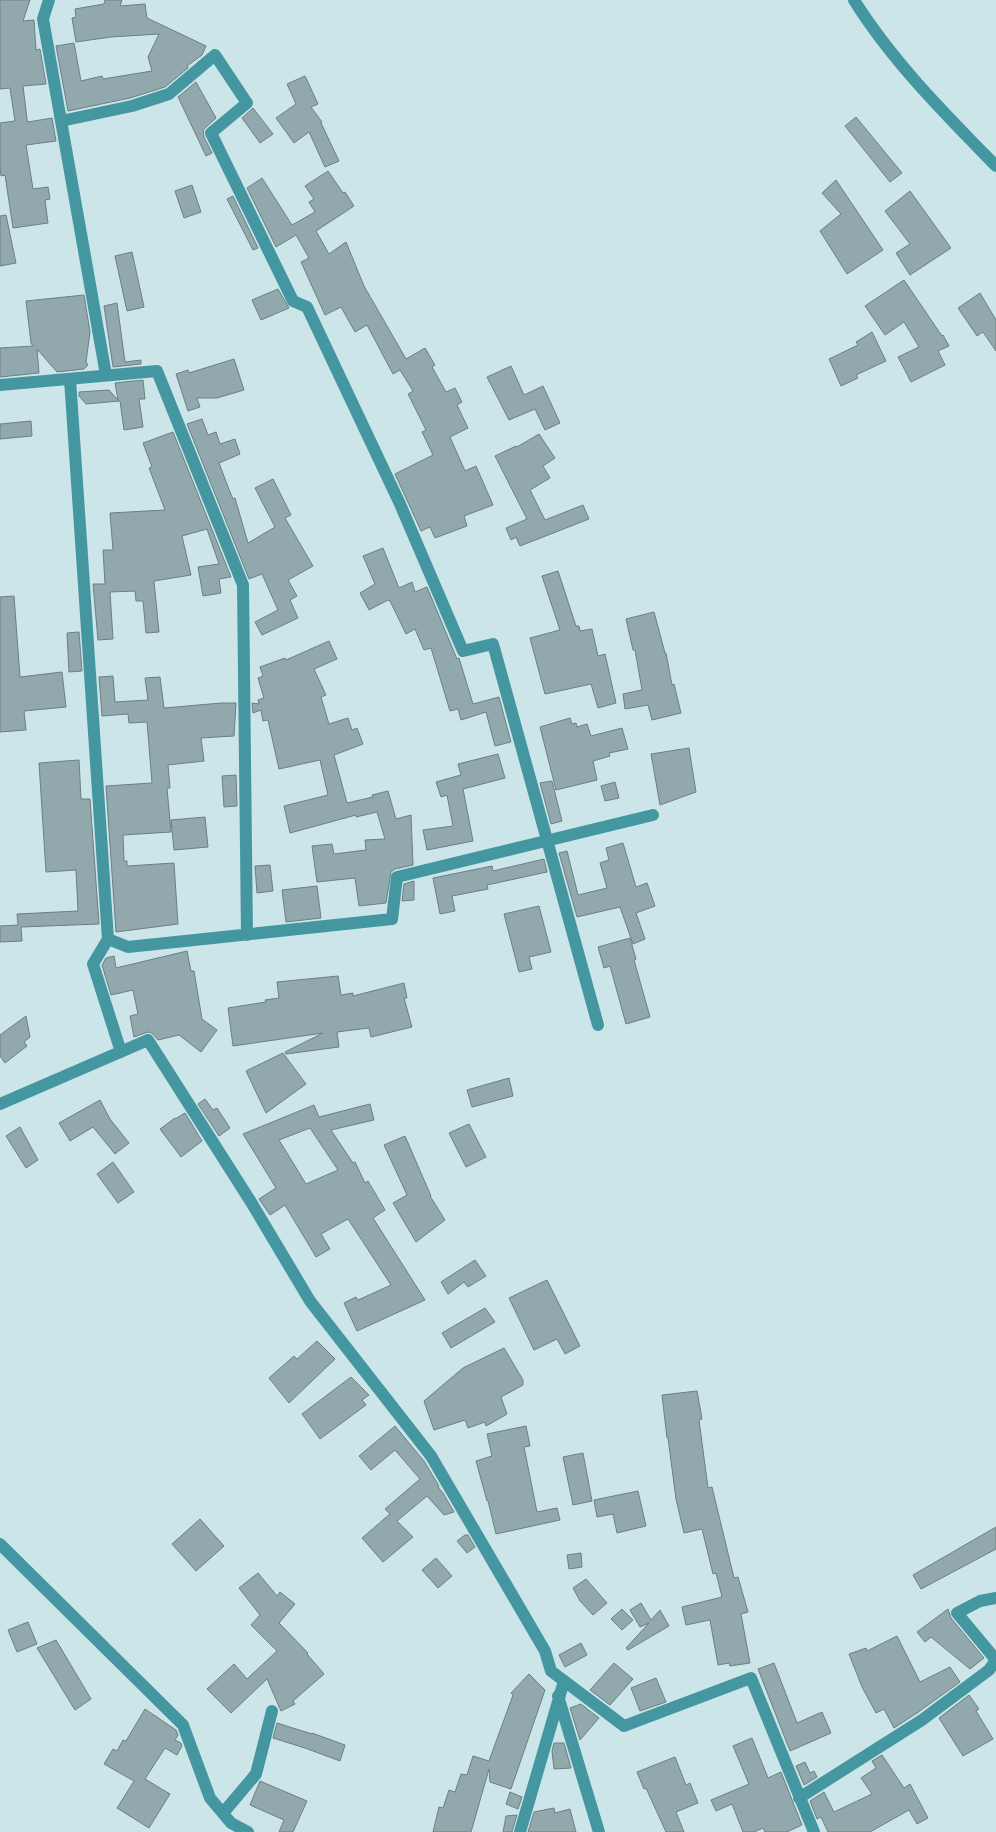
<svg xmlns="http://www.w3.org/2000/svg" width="996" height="1832" viewBox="0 0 996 1832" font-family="Montserrat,sans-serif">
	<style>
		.building { fill: #91a8ac; stroke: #6a8083; fill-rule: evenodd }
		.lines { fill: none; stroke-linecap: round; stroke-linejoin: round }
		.street { stroke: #4497a1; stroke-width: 12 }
	</style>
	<rect width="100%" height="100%" fill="#cce5e8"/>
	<path class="building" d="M0,0H30L23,21L34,20L36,50L40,49L46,84L23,86L27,119L28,122L52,118L56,141L26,145L33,189L48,187L50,199L45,200L48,223L13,228L5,175L1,176L0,168V123L15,121L10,88L0,89Z
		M105,0H122L120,6L145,4L147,18L206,46L202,55L187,66L188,68L165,87L130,98L68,111L56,46L74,43L81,81L102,76L103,79L152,71L148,57L159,34L111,37L76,42L72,18L76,17L75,9L104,4Z
		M305,76L318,104L311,107L322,122L321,123L339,161L325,167L309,132L294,143L276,118L296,104L287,84Z
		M196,82L216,118L203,130L204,137L212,153L206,156L178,97Z
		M253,108L273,134L260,143L242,118Z
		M856,117L902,173L890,182L845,126Z
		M328,171L343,193L345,192L354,206L316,231L329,254L346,242L364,286L406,359L425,348L435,365L432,367L446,392L455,388L462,402L457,405L468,428L450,437L465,471L476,466L493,505L464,516L467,526L435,538L430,527L421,531L395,474L433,455L422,432L426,430L408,394L413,391L400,370L393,374L367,325L355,332L341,307L325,315L301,262L309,258L296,235L276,247L247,188L262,178L292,225L315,212L309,202L314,199L305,186Z
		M836,180L883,250L847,274L820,231L841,214L822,193Z
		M192,185L201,212L184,218L175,191Z
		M910,191L951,248L910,275L896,253L910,244L885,211Z
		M233,196L258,248L253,250L227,199Z
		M6,215L16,263L0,266V216Z
		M132,252L144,307L127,311L115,256Z
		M904,280L942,336L943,335L949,346L938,351L945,365L911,382L898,357L919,347L904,322L885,335L865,306Z
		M278,289L289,308L261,320L252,300Z
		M980,293L996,320V351L983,332L977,336L958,308Z
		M84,295L90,332L86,362L88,365L84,369L57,372L37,349L39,373L0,377V348L33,346L31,343L26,301Z
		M117,303L125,362L141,360V364L113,367L104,306Z
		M872,332L886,361L856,375L858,378L841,386L829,359L858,345L856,342Z
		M234,359L244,390L217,398H197L200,407L188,411L176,374L188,370L189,373Z
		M511,366L524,395L543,386L560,423L545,430L535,409L509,420L487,377Z
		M143,380L145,399H139L143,427L124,430L120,401L86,404L79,396V392L109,390L118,400L115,383Z
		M202,419L208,435L216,432L220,444L235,439L240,454L219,463L230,492L233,499L235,498L248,543L275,527L255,488L273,479L291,515L285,518L313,566L288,580L297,596L290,600L298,618L262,635L255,622L278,610L262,574L249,579L187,424Z
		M31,421L32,436L0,439V424Z
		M173,432L231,577L219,579L221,593L203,596L198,567L219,564L207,529L182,536L191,575L154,581L159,632L146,633L143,601H136L135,591L110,592L113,639L98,640L93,584H105L103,550H113L110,513L165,510L149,468L152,467L143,443Z
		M539,434L555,458L543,466L550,478L530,490L545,520L583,505L589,519L520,546L516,537L511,540L506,528L527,519L495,456L516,446L517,447Z
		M383,548L399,588L412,582L415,592L427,587L457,659L459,658L473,704L499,697L511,742L495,746L486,712L461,720L458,709L450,711L431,648L424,650L415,629L406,634L390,601L388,600L369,610L360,593L375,584L363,556Z
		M558,571L576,626H579L580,631L592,629L598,656L605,654L616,703L598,708L591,684L545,694L530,638L560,630L542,576Z
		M14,596L20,677L62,672L66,707L24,711L26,730L0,732V597Z
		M654,612L665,653H666L672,685L674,684L681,713L652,720L648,705L625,709L623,694L642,690L635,650H633L626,619Z
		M79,632L82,671L69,672L67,633Z
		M329,641L337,659L314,669L326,695L321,697L329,724L348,718L352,730L357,728L363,744L334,755L347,803L373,797L372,795L388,791L396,819L411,815L413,865L395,869L391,872L386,903L359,906L355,878L317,882L312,846L332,844L334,854L366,850L365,840L385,839L377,812L356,817V815L290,833L284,806L328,795L320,760L279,769L268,720L263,721L261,710L253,713L252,703L259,704L258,700L264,698L258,678L263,676L260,667L285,658L286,660Z
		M113,676L115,702L148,700L145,678L160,677L164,708L221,703H236L234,736L201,738L204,761L168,765L170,788H167L171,832L123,835L124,861H127V866L174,863L178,924L116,932L106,786L152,783L147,722L129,723L128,714L102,716L99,677Z
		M570,718L572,724L576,723L577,727L587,724L591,736L622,728L628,749L609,753L610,756L593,761L597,780L556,790L540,727Z
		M689,748L696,792L660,805L651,754Z
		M498,754L505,778L463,789L473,841L427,850L423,830L453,826L447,795L441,797L436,782L461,775L458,764Z
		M79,760L81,799H90L99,924L21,927L22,941L0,942V926L18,925L17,914L78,911L76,870L46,872L39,763Z
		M236,775L237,806L224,807L222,776Z
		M552,781L562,821L551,824L540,783Z
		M615,782L619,798L605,801L601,786Z
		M205,817L208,847L174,850L171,820Z
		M623,843L636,887L647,883L655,906L636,913L645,939L633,944L620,907L577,917L559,853L567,851L578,895L607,888L600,863L609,860L606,848Z
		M544,859L547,872L487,885L488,889L452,896L455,911L440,914L433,878L492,866L493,871Z
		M270,865L273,891L257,893L255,866Z
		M414,881V900L402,901L404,884Z
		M317,886L321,918L286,922L282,890Z
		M539,906L551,952L529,957L532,969L519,972L504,914Z
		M630,938L636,959L634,960L650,1017L626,1024L610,966L604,968L598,947Z
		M187,951L191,971H194L202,1019L217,1030L201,1052L179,1035L158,1040L152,1033L148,1032L134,1037L130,1016L138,1014L133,990L111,995L102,965L106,958L114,956L116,968Z
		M338,976L341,995L353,993V996L404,983L407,998H404L412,1027L371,1037L369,1028L337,1032L339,1047L286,1054L285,1052L323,1033L233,1046L228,1008L266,1002L265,1000L279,998L277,982Z
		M26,1016L30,1037L24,1042L27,1046L5,1063L0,1056V1035Z
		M283,1053L306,1084L266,1113L246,1071Z
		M509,1078L513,1096L472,1107L467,1090Z
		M205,1099L213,1110L217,1108L230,1128L219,1136L198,1104Z
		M100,1100L110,1119L129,1143L115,1154L93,1127L70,1141L59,1123Z
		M370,1104L374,1120L331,1130L353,1163L355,1162L365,1183L368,1181L385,1210L373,1218L425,1300L357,1331L344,1303L356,1297L358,1300L391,1285L348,1219L321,1234L330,1249L316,1257L285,1205L270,1215L259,1199L276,1188L243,1134L314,1105L319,1117ZM310,1128L338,1170L306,1184L279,1140Z
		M185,1113L202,1141L181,1157L160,1129L175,1118V1119Z
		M469,1124L486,1157L466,1167L449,1133Z
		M20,1127L38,1160L26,1168L6,1136Z
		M405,1136L431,1196H430L445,1220L416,1242L393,1203L407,1195L384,1145Z
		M113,1162L134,1192L118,1203L97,1174Z
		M475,1260L486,1276L468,1287L464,1282L448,1294L441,1282Z
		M547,1280L580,1346L565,1354L557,1339L534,1350L509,1298Z
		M485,1308L495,1322L451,1348L442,1333Z
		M317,1341L335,1359L289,1403L269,1378L294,1356L297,1359Z
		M504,1348L523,1380V1385L501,1397L507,1414L486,1426L485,1422L468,1428L465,1420L434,1430L424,1401L463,1368Z
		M351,1377L369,1395L362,1400L366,1405L320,1439L302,1414Z
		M697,1391L702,1419L699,1420L708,1488L712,1487L734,1578L738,1577L748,1612L741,1614L750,1663L730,1666L729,1663L718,1665L710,1620L686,1625L682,1607L722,1597L716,1573L713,1574L702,1529L684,1533L676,1499L668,1438H667L662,1395Z
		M395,1426L424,1461L439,1486L438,1487L443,1493L454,1512L444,1515L427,1496L397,1521L413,1537L383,1562L362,1538L390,1514L385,1509L420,1479L395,1450L371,1470L359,1456Z
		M526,1426L530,1446L524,1447L537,1512L557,1508L560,1520L496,1534L488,1501H487L476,1461L492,1456L487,1434Z
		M583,1453L592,1501L573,1505L563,1457Z
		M638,1491L646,1526L617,1533L613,1514L597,1517L594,1500Z
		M200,1519L224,1546L196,1571L172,1544Z
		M996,1527V1549L921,1589L913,1575Z
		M465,1535H468L475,1547L467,1553L457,1541Z
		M581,1553L582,1567L569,1569L567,1555Z
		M436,1558L452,1576L438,1588L422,1570Z
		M258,1573L277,1596L280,1592L295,1604L279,1623L308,1653L307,1654L324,1674L293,1701L295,1704L281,1711L267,1679L231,1713L207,1689L234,1664L247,1679L277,1651L251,1625L260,1615L239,1588Z
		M586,1579L607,1603L593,1615L580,1601L573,1588Z
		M641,1603L651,1620L660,1610L669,1626L628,1650L626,1648L649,1623L640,1627L630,1610Z
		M622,1609L633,1620L622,1630L611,1619Z
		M948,1609L951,1618L984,1658L970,1669L931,1637L925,1642L917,1632Z
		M28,1622L37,1644L17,1652L8,1630Z
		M897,1636L920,1682L950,1667L960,1682L917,1713L894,1728L884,1709L876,1713L862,1687L849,1654L866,1648L867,1651Z
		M56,1640L91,1699L75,1710L37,1648Z
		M581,1643L587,1655L565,1667L559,1655Z
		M614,1663L633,1679L610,1705L590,1690Z
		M774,1663L797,1723L822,1712L831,1733L790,1751L758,1669Z
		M529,1674L545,1690L511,1789L490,1782L489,1769L471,1832H433L439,1807L443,1808L449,1790L455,1792L461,1774L467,1775L473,1756L489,1761L513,1695L511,1693Z
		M656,1678L666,1702L640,1711L631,1688Z
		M969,1695L979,1709L976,1711L993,1739L963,1756L939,1718Z
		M581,1704L599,1718L580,1740L570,1708Z
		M145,1709L176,1730L178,1735L175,1740L181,1743L182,1746L177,1755L165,1748L145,1779L170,1794L149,1828L117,1808L134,1781L104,1764L113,1749L117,1751L123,1740L126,1741Z
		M277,1723L312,1734V1733L345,1745L340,1761L305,1748L273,1738Z
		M752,1738L768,1778L781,1772L802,1825L787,1832H765L763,1828L754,1832H743L732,1804L716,1811L711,1800L749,1784L733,1746Z
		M554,1743H564L571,1768L554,1769L552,1751Z
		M882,1755L904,1788L910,1784L928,1818L917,1824L909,1810L870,1832H828L821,1817L817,1819L810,1801L824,1792L834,1812L872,1794L861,1778L876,1768L872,1761Z
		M675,1757L686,1785L690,1783L698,1803L676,1812L684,1832H666L646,1788L644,1789L637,1772Z
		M805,1762L810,1773L814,1771L817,1777L804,1785L796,1766Z
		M260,1781L307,1801L293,1832H279L284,1820L250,1805Z
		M510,1792L522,1797L518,1809L506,1804Z
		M554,1808L555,1813L570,1809L576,1832H528L534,1812Z
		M517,1815L512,1832H503L506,1816Z"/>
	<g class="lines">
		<path class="street" d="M49,0L43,19L106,375
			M854,0C892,61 946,115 996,166
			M61,121L132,106L169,94L215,55L247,103L211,133L293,301L307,307L400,504L463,651L493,644L598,1025
			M70,379L108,939L93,964L121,1052
			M0,385L157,371L243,585L247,935
			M108,939L128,947L392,919L397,877L653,815
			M0,1104L148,1040L251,1202L310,1301L431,1456L545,1651L551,1671L624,1726L751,1678L814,1832
			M0,1544L183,1725L210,1798L231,1823L248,1832
			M558,1696L599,1832
			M799,1798L922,1720L989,1670L996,1660L957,1613L980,1601L996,1598
			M223,1813L256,1774L272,1711
			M520,1832L564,1681"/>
	</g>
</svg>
